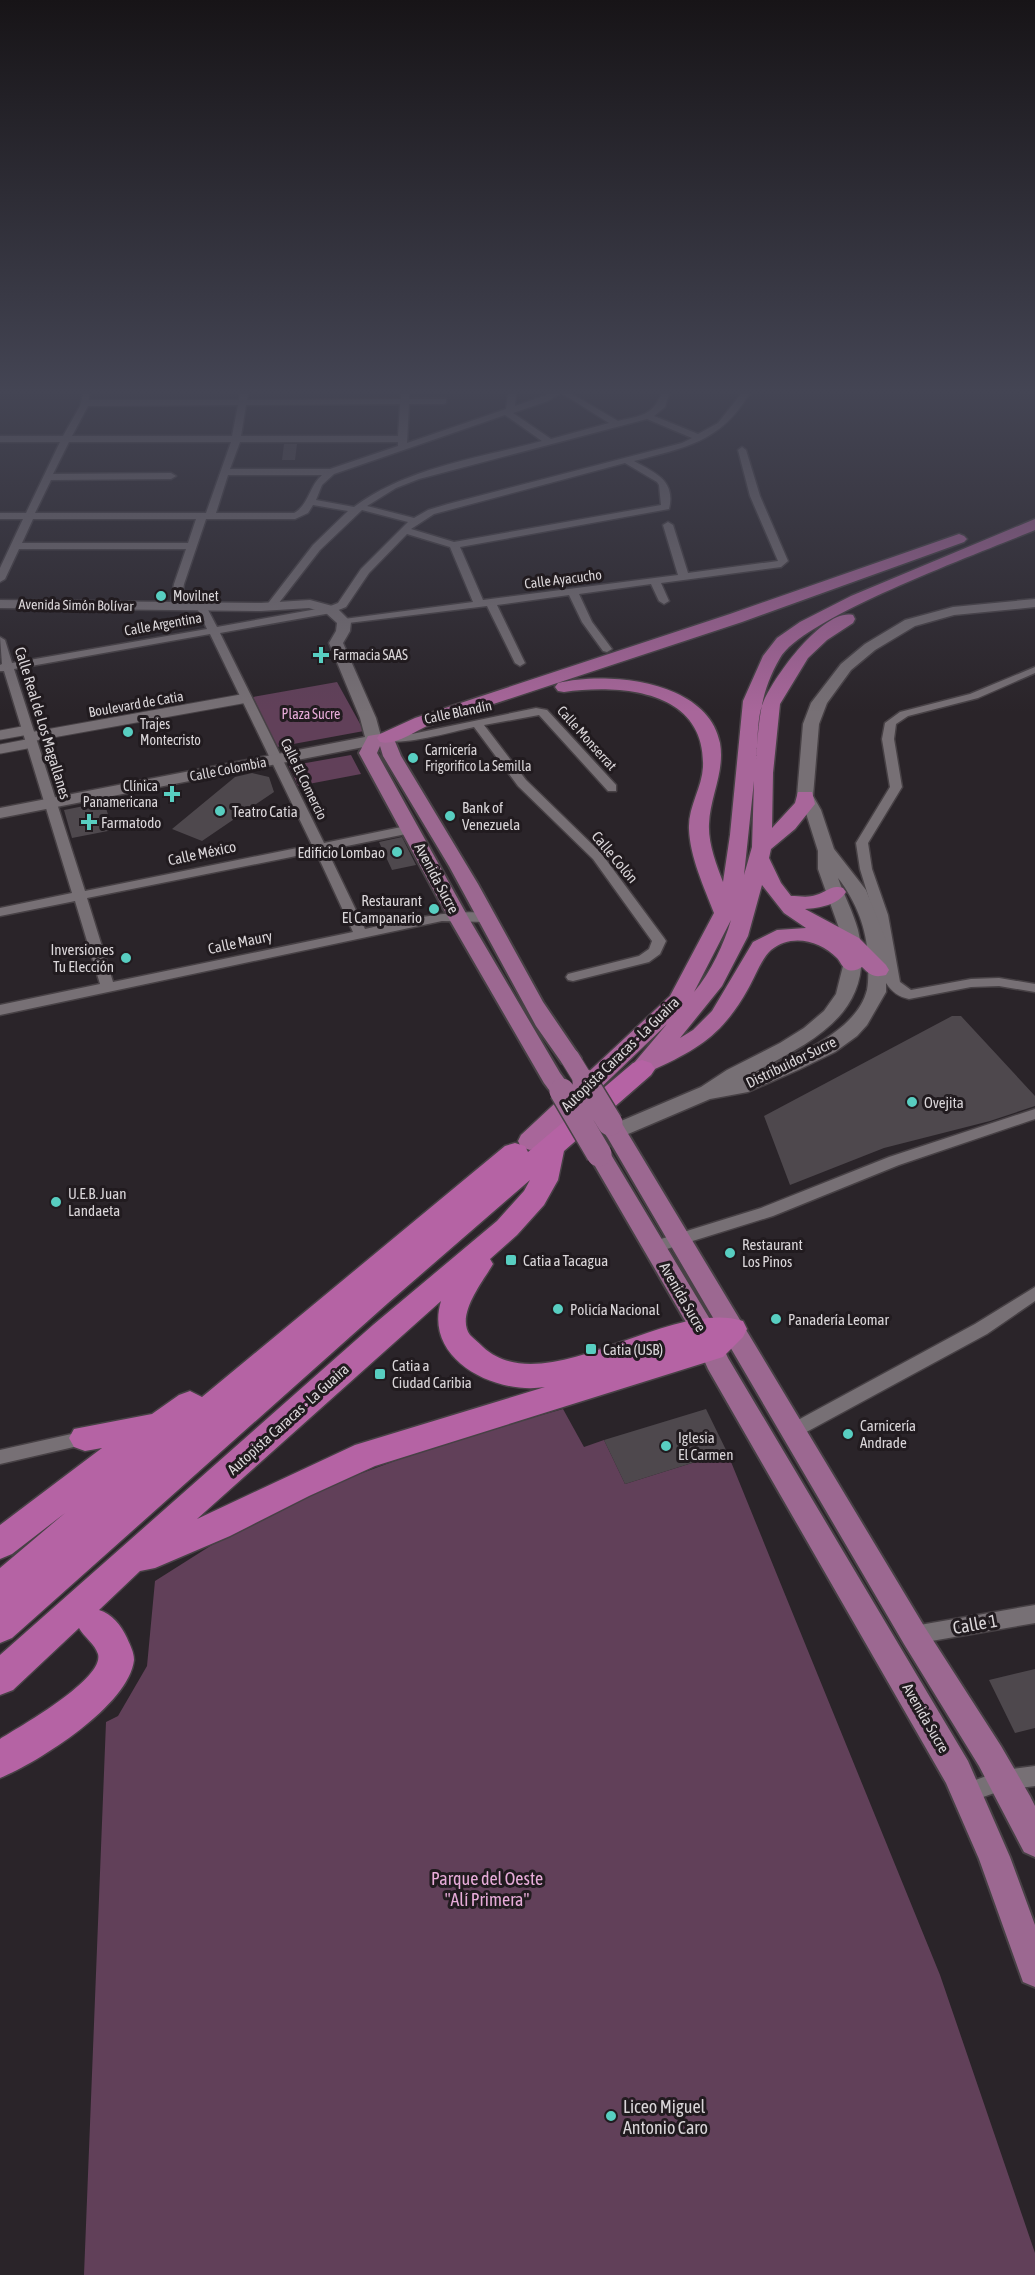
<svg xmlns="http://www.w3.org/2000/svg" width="1035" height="2275" viewBox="0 0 1035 2275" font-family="'Asap Condensed',sans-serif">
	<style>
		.green { fill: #614059 }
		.building { fill: #4e484d }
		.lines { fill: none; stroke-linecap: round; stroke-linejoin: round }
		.pedestrian-casing { stroke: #474145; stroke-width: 11 }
		.minor-casing { stroke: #474145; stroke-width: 3 }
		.secondary-casing { stroke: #474145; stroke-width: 3 }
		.primary-casing { stroke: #474145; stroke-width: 4 }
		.trunk-casing { stroke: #474145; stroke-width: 3 }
		.motorway-casing { stroke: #474145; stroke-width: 3 }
		.pedestrian { stroke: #777075; stroke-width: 9 }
		.minor { fill: #777075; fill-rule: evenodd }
		.secondary { fill: #777075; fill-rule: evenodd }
		.primary { fill: #9c6891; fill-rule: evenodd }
		.trunk { fill: #a8669a; fill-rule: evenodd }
		.motorway { fill: #b563a4; fill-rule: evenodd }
		.primary-bridge-far1-casing { stroke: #474145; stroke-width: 21; stroke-linecap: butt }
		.primary-bridge-casing { stroke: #474145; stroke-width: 28; stroke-linecap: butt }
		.primary-bridge-far1 { stroke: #9c6891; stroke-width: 19 }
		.primary-bridge { stroke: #9c6891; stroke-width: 25 }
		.poi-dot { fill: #58cec1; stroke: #211b1f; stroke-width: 2 }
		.labels { text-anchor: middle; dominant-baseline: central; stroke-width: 6; stroke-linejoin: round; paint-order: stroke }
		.far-street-label { font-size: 14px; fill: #dad6d9; stroke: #211b1f }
		.far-poi-label { font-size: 14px; fill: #dad6d9; stroke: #211b1f; text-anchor: start }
		.far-park-label { font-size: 14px; fill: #e7acd9; stroke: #211b1f }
		.street-label { font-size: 15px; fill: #dad6d9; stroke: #211b1f }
		.poi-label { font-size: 15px; fill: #dad6d9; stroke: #211b1f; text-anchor: start }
		.near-street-label { font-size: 18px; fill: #dad6d9; stroke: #211b1f }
		.near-park-label { font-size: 18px; fill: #e7acd9; stroke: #211b1f }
		.near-poi-label { font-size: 18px; fill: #dad6d9; stroke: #211b1f; text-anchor: start }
	</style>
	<rect width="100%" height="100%" fill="#2a2429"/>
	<path class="green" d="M337,682L364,731L277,747L253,697Z
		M351,755L361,774L298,786L289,766Z
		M563,1409L584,1447L604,1440L625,1484L727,1452L940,1975L1035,2253V2275H84L106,1722L118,1716L147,1666L155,1581L234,1531L354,1476L449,1441Z"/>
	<path class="building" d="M284,444H297L295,460H282Z
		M252,773L269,777L274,792L202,841L172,829L235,777Z
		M104,802L113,830L72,838L64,810Z
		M402,837L416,865L392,870L379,842Z
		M952,1016H961L1035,1096V1106L990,1121L884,1148L790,1185L764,1116Z
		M706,1409L727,1452L625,1484L604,1440Z
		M1035,1669V1728L1015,1733L989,1680Z"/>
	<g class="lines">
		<g class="pedestrian-casing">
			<path id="pedestrian" d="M0,735L28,730
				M30,737L247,698
				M0,749L32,743"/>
		</g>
		<g class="minor-casing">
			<path id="minor" d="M83,394H89V400H239L240,394H248L247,400L401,399V394H409V399H446V403L443,404H409L407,443L506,409L508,394H516L515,406L549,394H559L548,401L513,413L551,439L609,423L563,394H572L618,421C639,416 653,416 661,394H669L665,407L654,416L698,434L718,423L741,394H749C721,442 684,448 634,461C655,473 676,480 669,509L460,547L483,600L678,575L663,525L668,522L673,525L688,573L778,561L750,496L738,450L742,447L746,450L760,496L788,561L781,567L661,583L669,601L664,604L659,601L651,584L579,594L592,622L612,649L607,652L603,651L582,622L569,595L497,605L525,663L520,666L515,663L487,606L340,624L339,622L344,619L473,602L450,547L407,534L369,573L346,607L331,613L220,633L324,843L411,825L417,829L411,833L327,850L365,929C388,924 477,902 494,918L487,922L442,921L0,1015V1005L100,984L75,901L0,916V908L72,893L4,671H0V665L2,664L0,637L5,640L12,663L207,629L196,606L201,603L206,606L217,627L328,607L338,603L361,569L408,522L362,510L320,550L275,608L271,609L266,606L313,545L348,511L313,505L308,513L295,519H206L184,584L180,606L175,609L170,606L174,584L186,549H19L5,579L0,582V568L23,519H0V513H26L60,442H0V436H63L80,406ZM400,404L398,436H241L246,405ZM238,405L232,436H72L88,406ZM505,415L542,441C479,458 408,467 354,507L316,500L322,485L334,474ZM647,419L692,438L682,443L448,504L428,510L414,518L367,506L396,488L419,479ZM69,442H231L206,513H35L51,480L171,479L176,476L171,473L53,474ZM240,442H398V446L330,469H230ZM625,463L657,482L659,485L661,505L454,542L411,529L434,514ZM228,475H322C309,486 309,505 294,513H216ZM33,519H196L188,543H22ZM210,634L312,845L85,891L14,669ZM316,852L353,932L113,982L87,898Z
				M1035,667V673L978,698L908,716L896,724L894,739L902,787L868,843L872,869L888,915L900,982L911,990L971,979L999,978L1035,984V992L999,986L971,987L909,999C899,997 892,992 886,983L874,915L860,869L856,843L890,787L882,739L885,723L900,712L970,694Z
				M536,708L547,710L616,785V791H608L539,715L484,725L526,780L601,853L664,938L666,941L660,954L649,962L573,981L568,980L566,977L568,974L639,956L649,949L652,941L593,859L518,786L474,727C455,731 394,749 380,738L386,735L412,734Z
				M1035,1109V1119L899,1165L773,1216L654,1253L648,1251L646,1247L648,1243L761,1208L889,1157Z
				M1035,1287V1301L987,1334L799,1436L793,1438L787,1436L784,1431L787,1426L975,1324Z
				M85,1431L91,1433L94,1438L91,1443L0,1464V1450Z
				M1035,1605V1623L914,1644L907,1641L904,1635L907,1629L914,1626Z
				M1035,1766V1786L1003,1790L966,1803L959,1800L956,1793L959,1786L1003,1770Z"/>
		</g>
		<g class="secondary-casing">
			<path id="secondary" d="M1035,599V607L954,615L915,626L875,650L851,670L827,703L819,724L813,796L821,810L834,849L866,890L886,940V992L867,1025L857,1036L835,1052L798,1070L748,1092L710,1099L621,1137L614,1139L607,1137L604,1132L607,1127L701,1087L727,1070L780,1043L804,1028L824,1011L836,994L843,966L840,931L818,869V851L805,810L797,796L803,724L811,703L841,664L865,644L905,620L953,607ZM838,878C856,901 867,929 868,958C868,968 869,980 867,990C856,1035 785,1060 747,1076C809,1043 878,1015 858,930C853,912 844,895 838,878Z
				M0,600L261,603L310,600L336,607L351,622L350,631L343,643L376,718L382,740L374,745L0,818V808L365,737L360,718L329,643L336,631L337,623L326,613L309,608L261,611L0,608Z"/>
		</g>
		<g class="primary-casing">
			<path id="primary" d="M386,733L392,734L401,756L478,884L543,1002L581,1058L578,1063L570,1065L562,1063L536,1026L449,866L383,756L380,746L377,753L468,917L560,1073L573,1091L570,1096C556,1100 552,1094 544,1083L448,917L359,753L368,736Z
				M610,1115L618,1117L924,1626L1001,1746L1030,1796L1035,1806V1857L1024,1852L979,1766L904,1644L599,1123L602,1117Z
				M599,1146L607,1148L711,1321L728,1358L968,1761L1010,1857L1035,1925V1987L1023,1982L979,1859L946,1783L708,1369L691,1331L588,1154L591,1148Z"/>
		</g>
		<g class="trunk-casing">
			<path id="trunk" d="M1035,519V530C985,551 803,617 780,658C760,692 759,720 756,759C758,743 757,716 763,703C773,678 823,608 853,615L855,619L853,623L827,640L808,658L780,704L773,773L772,828L795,803L798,792H812L815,804L795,829L771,849L769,858L781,883L791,896C799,896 808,898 816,895C827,892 831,884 843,888L846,892C838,905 820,908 805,909L859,938L886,965L889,970L886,975C874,978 870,975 862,967C858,970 851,972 846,969C842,967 840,961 837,958C820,941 792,933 771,950C761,959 755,977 748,989C724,1032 701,1048 657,1068C648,1072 647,1078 634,1075L630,1069L634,1063L667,1024L539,1147L530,1150L521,1147L518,1141L521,1135L670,996L714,913C704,887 690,857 689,829C688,807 702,788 703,767C706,690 621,684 564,692L558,691L555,687L558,683C607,671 708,680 720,743C725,772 710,796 709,824C708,843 716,864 723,882L730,835L743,701L763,656L777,638L800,622L851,596ZM754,781L752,847L744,875ZM762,885L784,913L806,928L777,930L753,942L712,1011L693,1030L680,1038L722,986L748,936ZM731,920C724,944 711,972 694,992Z
				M959,534L964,536L967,539L964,542L742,622L427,726C414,732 395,746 380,742L377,738L380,734L415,718L730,614Z"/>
		</g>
		<g class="motorway-casing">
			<path id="motorway" d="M642,1060L651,1063L655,1069L651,1075L564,1151L558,1180L544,1205L517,1235L490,1259L493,1264C484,1280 455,1315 470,1335C474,1339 479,1343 483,1347C545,1404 669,1297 743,1321L747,1329L743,1337L723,1357L375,1466L309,1496L230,1536L155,1568L140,1571L99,1610C112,1614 121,1625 127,1638C130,1645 134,1652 134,1660C129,1705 39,1762 0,1778V1739C19,1727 105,1679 98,1654C95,1644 84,1637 79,1628L13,1690L0,1695V1655L373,1325L497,1221L524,1191L530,1180L388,1303L12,1638L0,1643V1568L65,1513L12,1554L0,1559V1525L102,1448L85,1451L74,1447L69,1438L74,1429L152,1414L179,1395L190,1391L202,1397L505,1146L515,1143L525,1146L528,1152L633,1063ZM441,1301C423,1360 496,1395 545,1387L355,1445L197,1519Z"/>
		</g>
		<use href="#pedestrian" class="pedestrian"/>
		<use href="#minor" class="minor"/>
		<use href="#secondary" class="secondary"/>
		<use href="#primary" class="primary"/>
		<use href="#trunk" class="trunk"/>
		<use href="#motorway" class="motorway"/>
		<g class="primary-bridge-far1-casing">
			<path id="primary-bridge-far1" d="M570,1058L586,1084"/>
		</g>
		<g class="primary-bridge-casing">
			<path id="primary-bridge" d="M585,1082L610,1123
				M562,1091L599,1154"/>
		</g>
		<use href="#primary-bridge-far1" class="primary-bridge-far1"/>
		<use href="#primary-bridge" class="primary-bridge"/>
	</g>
	<linearGradient id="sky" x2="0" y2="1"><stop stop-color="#171417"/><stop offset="0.55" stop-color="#444554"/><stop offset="1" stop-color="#444554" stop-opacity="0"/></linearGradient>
	<rect width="1035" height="712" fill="url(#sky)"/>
	<g class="poi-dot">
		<circle cx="161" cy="596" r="6"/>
		<path d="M318 646h6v6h6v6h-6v6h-6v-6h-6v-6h6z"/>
		<circle cx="128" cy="732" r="6"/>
		<circle cx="413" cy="758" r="6"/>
		<path d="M169 785h6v6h6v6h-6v6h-6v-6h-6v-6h6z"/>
		<circle cx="220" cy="811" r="6"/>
		<circle cx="450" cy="816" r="6"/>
		<path d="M86 813h6v6h6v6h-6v6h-6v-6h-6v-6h6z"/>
		<circle cx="397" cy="852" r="6"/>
		<circle cx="434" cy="909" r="6"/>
		<circle cx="126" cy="958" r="6"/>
		<circle cx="912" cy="1102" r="6"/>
		<circle cx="56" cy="1202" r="6"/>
		<circle cx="730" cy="1253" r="6"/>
		<rect x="505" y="1254" width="12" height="12" rx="3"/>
		<circle cx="558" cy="1309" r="6"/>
		<circle cx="776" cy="1319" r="6"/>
		<rect x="585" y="1343" width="12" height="12" rx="3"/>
		<rect x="374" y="1368" width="12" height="12" rx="3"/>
		<circle cx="848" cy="1434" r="6"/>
		<circle cx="666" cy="1446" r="6"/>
		<circle cx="611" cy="2116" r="6"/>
	</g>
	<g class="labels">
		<g class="far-street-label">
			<text transform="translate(563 579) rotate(-7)">Calle Ayacucho</text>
			<text transform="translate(76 605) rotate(1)">Avenida Simón Bolívar</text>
			<text transform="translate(163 624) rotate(-10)">Calle Argentina</text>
			<text transform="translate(136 704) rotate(-10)">Boulevard de Catia</text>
			<text transform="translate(458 712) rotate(-12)">Calle Blandín</text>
			<text transform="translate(587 738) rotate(48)">Calle Monserrat</text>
			<text transform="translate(228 769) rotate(-11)">Calle Colombia</text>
			<text transform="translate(304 779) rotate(64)">Calle El Comercio</text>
		</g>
		<g class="far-poi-label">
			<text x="173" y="596">Movilnet</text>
			<text x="333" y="655">Farmacia SAAS</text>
			<text x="140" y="724">Trajes<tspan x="140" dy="16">Montecristo</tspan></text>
			<text x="425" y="750">Carnicería<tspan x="425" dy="16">Frigorifico La Semilla</tspan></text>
			<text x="158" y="786" text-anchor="end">Clínica<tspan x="158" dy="16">Panamericana</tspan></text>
		</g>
		<g class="far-park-label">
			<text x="311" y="714">Plaza Sucre</text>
		</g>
		<g class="street-label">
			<text transform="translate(43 723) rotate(73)">Calle Real de Los Magallanes</text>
			<text transform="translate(202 853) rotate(-12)">Calle México</text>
			<text transform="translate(615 857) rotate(50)">Calle Colón</text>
			<text transform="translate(437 878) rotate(62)">Avenida Sucre</text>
			<text transform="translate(240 942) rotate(-12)">Calle Maury</text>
			<text transform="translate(620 1054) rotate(-44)">Autopista Caracas - La Guaira</text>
			<text transform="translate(791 1062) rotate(-26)">Distribuidor Sucre</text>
			<text transform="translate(683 1297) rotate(60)">Avenida Sucre</text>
			<text transform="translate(288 1419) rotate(-42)">Autopista Caracas - La Guaira</text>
			<text transform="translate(926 1718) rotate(60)">Avenida Sucre</text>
		</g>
		<g class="poi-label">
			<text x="462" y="807">Bank of<tspan x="462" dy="17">Venezuela</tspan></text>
			<text x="232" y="811">Teatro Catia</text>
			<text x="101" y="822">Farmatodo</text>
			<text x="385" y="852" text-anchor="end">Edificio Lombao</text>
			<text x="422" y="900" text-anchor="end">Restaurant<tspan x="422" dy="17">El Campanario</tspan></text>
			<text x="114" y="949" text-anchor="end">Inversiones<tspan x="114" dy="17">Tu Elección</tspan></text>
			<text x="924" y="1102">Ovejita</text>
			<text x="68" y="1193">U.E.B. Juan<tspan x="68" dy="17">Landaeta</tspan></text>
			<text x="742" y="1244">Restaurant<tspan x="742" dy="17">Los Pinos</tspan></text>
			<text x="523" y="1260">Catia a Tacagua</text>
			<text x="570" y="1309">Policía Nacional</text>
			<text x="788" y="1319">Panadería Leomar</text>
			<text x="603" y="1349">Catia (USB)</text>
			<text x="392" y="1365">Catia a<tspan x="392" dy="17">Ciudad Caribia</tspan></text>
			<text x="860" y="1425">Carnicería<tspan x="860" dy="17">Andrade</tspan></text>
			<text x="678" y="1437">Iglesia<tspan x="678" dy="17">El Carmen</tspan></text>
		</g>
		<g class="near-street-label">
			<text transform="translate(975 1624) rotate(-10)">Calle 1</text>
		</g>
		<g class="near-park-label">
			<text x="487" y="1878">Parque del Oeste<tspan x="487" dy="21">"Alí Primera"</tspan></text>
		</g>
		<g class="near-poi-label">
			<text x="623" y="2106">Liceo Miguel<tspan x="623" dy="21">Antonio Caro</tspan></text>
		</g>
	</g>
</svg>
